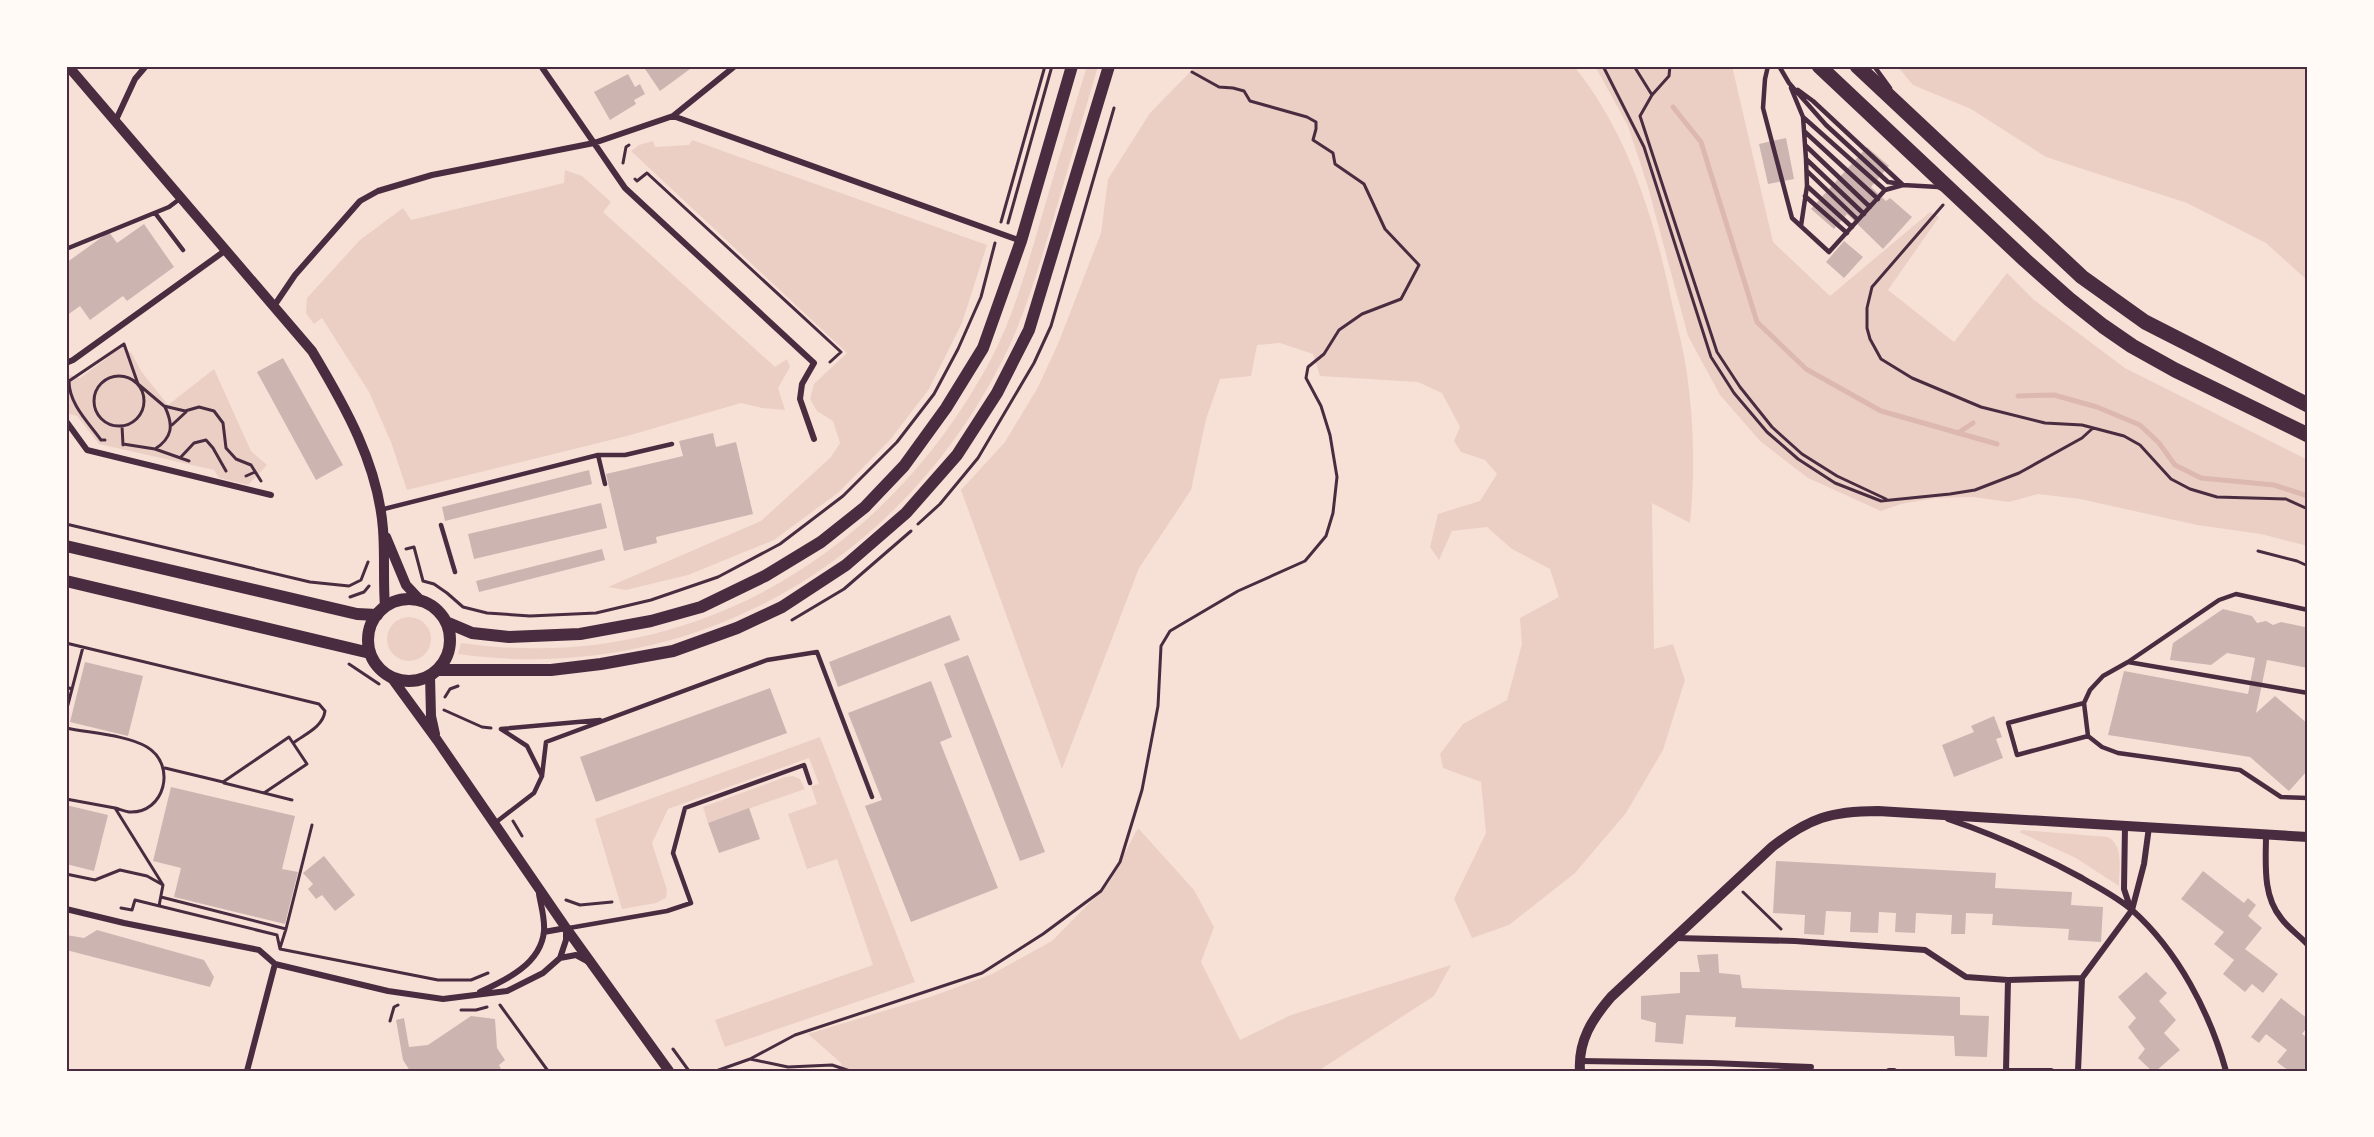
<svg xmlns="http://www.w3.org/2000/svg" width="2374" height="1137" viewBox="0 0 2374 1137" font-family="'DejaVu Sans',sans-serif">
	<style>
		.green { fill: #ebcfc5 }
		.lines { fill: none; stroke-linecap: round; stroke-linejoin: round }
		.stream { stroke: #dcb8b0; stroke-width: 5 }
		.building { fill: #ccb4b1 }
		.path { stroke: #4a2c40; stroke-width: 3 }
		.service { stroke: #4a2c40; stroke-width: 4.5 }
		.minor { stroke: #4a2c40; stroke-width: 6 }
		.tertiary { stroke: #4a2c40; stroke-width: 10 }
		.secondary { stroke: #4a2c40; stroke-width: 12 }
		.primary { stroke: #4a2c40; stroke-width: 15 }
		.neatline { fill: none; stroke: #4a2c40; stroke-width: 2 }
	</style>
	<rect width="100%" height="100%" fill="#f7e1d7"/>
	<path class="green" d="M1087,66H1098C1082,121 1066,175 1050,230C1036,276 1022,324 999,367C894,569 685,686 458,654L461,643C687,675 884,558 990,361C1015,314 1028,263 1043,212C1057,164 1072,115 1087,66Z
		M1196,66H1574C1629,135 1654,218 1672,303C1677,326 1684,350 1687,374C1694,422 1695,475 1690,523L1652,503L1654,649L1673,644L1685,680L1663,750L1626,813L1575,873L1509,925L1472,938L1454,899L1486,833L1481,782L1443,768L1440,754L1463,724L1507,700L1522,644L1520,618L1559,597L1550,569L1512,549L1487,527L1452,531L1439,560L1430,547L1438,514L1480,501L1497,474L1485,460L1461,452L1454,441L1460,427L1442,393L1418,382L1320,376L1313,354L1280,343L1257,345L1251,376L1220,379L1206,419L1191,490L1139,568L1062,769L961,490L1005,442L1038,387L1058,344L1101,233L1108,179L1150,113Z
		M1595,66H1732L1773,242L1830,296L1930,212L1939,217L1888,290L1954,342L2007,273L2034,300L2125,368L2308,460V546L2261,534L2197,525L2080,499L2038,494L2009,502L1973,497L1935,498L1901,504L1881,511L1808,478L1760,441L1720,395L1688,336L1648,187L1628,126Z
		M1897,66H2308V281L2266,243L2187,203L2046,157L1971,109L1913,85Z
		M692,140L987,245L962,323L929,389L890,440L839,492L774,540L688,575L626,590L608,587L761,521L831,457L840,443L833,421L817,411L810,399L814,384L847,353L631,151L639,145L653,141L655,147L689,145Z
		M565,170L582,176L611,202L603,212L775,367L787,359L790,367L778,388L785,410L762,408L741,403L627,436L407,490L391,442L369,392L322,318L314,324L306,313L307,298L360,240L403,208L411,220L564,183Z
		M123,346L132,354L141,371L168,405L214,369L251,451L267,465L248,485L219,478L214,470L99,444L77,416L66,413V374L80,378Z
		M387 639a22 22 0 1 1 44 0a22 22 0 1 1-44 0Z
		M820,737L915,982L725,1047L715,1020L873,965L837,859L807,869L788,814L817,804L811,786L819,784L809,758L668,809L652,843L667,890L666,898L656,903L622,909L595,819Z
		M793,776L800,779L805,789L708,823L703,807L785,777Z
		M1138,828L1194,890L1214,927L1201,962L1240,1040L1291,1015L1451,965L1434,996L1318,1071H842L841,1063L808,1034L933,996L992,974L1052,941L1109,883Z
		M2023,830L2108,837C2124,846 2119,869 2119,886L2076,858L2019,832Z"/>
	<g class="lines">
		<path class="stream" d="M1673,107L1701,142L1757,322L1806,369L1881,411L1997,444
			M2018,396L2054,395L2097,407L2140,425L2159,443L2175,465L2201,478L2274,485L2308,496
			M1958,433L1973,423"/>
	</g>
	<path class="building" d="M643,66H688L690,69L660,91Z
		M628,74L635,87L640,84L645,94L634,100L636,104L610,120L594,92Z
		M1786,138L1794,179L1768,184L1759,144Z
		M1867,147L1889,166L1871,187L1886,201L1890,198L1912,217L1883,249L1847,214L1834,229L1811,209Z
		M144,224L174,267L127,301L123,296L90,320L80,306L66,316V263L109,232L117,243Z
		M1844,241L1863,257L1844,278L1826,262Z
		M283,358L343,465L316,480L257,372Z
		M713,433L716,447L736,442L753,514L656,537L657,543L624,551L606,474L683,456L679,441Z
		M589,470L592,484L445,521L442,507Z
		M601,503L607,528L474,559L468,534Z
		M602,549L605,560L479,592L476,581Z
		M2223,609L2252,616L2257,623L2266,621L2273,625L2281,622L2305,627L2308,631V668L2267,660L2256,713L2275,696L2308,724V770L2289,791L2250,757L2108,735L2124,671L2248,694L2255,658L2227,653L2211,665L2170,660L2173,643Z
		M950,615L960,640L838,687L829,662Z
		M968,655L1045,852L1020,861L944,664Z
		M85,662L143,676L128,736L70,722Z
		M931,681L952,737L940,742L998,888L911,922L865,806L882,800L848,713Z
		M770,688L787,733L596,802L580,757Z
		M1994,716L2002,737L1996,739L2003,758L1954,777L1942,745L1974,732L1971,726Z
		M171,787L295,816L282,869L298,872L285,924L174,897L181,868L153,861Z
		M66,805L108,815L94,871L66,864Z
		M749,808L760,839L719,853L708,823Z
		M324,856L355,895L335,911L322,895L316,899L308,889L313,884L303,873Z
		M1776,861L1996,873L1995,888L2072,892L2071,905L2103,907L2101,942L2068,940L2069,929L1992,925L1993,914L1966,913L1965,934H1951L1952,915L1916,913L1915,933L1895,932L1896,913L1879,912L1878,933L1850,932L1851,912L1826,911L1824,935L1804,934L1805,915L1773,913Z
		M2203,871L2244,903L2248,898L2256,905L2248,916L2262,928L2245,949L2278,974L2263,993L2252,984L2245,992L2223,974L2234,960L2214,944L2224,932L2181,899Z
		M97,930L204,960L214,977L210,987L66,950V935L84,938Z
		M1718,954L1719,973L1740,975L1742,988L1960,997V1015L1989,1016L1987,1057L1955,1056L1954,1036L1735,1027L1736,1017L1686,1015L1683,1044L1655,1042L1656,1023L1641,1019V996L1680,993V972H1700L1697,955Z
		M2146,972L2167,993L2159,1001L2176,1020L2164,1033L2180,1050L2156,1071H2152L2138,1058L2145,1049L2128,1027L2136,1018L2118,997Z
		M2281,998L2308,1019V1026L2302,1034L2308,1038V1071H2289L2277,1062L2287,1050L2266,1034L2259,1043L2251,1037Z
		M471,1016L495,1019L497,1048L505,1060L499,1065L502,1071H410L403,1060L396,1020L404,1018L409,1047L428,1045Z"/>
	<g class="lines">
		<path class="path" d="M1603,66L1644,147L1711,357L1734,393L1767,432L1798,459L1835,483L1881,501L1950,494L1975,490L2019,473L2082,438L2093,428
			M1634,66L1652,95
			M1670,66L1669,76L1652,95L1640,116L1717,352L1740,387L1772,427L1802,454L1837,476L1886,499
			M623,163L626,147L629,145
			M635,179L637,181L647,173L841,352L830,362
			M1943,205L1872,287L1867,308V328L1870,339L1881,359L1912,378L1981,407L2045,423L2082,425L2124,436L2140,445L2171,479L2190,489L2217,497L2286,499L2308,509
			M1001,222L1045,66
			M1008,223L1052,66
			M124,344L138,384L164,406L185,411L199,407L214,411L223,423L226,448L236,459L251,465L261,481
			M94 401a25 25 0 1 1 50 0a25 25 0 1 1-50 0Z
			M172,425L186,412
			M122,426L123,445
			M105,440H101C88,422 69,404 69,381L124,344
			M123,444L155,449L189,461
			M155,449C172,438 174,426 165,407
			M180,458L194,443L206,440L213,448L226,471
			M246,476L255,472
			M66,524L310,582L349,586L361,580L368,562
			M918,524L940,504L978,458L1034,363L1051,326L1114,108
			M406,549L414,547L423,581L434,584L447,593L463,607L487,613L530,616L596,613L651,600L718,577L780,544L843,496L897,442L934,394L958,349L981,297L995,243
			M2258,551L2297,561L2308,566
			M350,597L364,592L369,586
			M792,620L844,589L911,531
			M66,643L319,704L325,711C323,727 305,734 293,743L289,737L223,782L165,768
			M349,664L379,684
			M66,687L72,689
			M445,697L450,689L458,686
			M444,710L482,727L491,728
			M66,712L83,647
			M66,728C90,733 127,735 147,747C177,765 165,814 129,812C124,811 119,809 115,808
			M224,783L292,800
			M264,793L307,764L293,743
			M66,799L115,808L163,885
			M513,821L522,836
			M66,874L95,880L120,870L147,876L163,885L159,906
			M1743,892L1781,929
			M161,897L286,929L312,825
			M566,900L580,905L612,902
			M121,908L132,910L135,900L277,935L280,949L438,980H471L488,973
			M280,948L286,929
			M500,1005L548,1071
			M461,1010H476L487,1007
			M390,1021L394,1007L398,1005
			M673,1049L689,1071
			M750,1059L795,1035L982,973L1043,934L1101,891L1120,862L1142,790L1158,706L1161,646L1170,631L1238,591L1305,561L1326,536L1333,513L1337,477L1330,435L1321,406L1306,378L1308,367L1324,354L1339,330L1362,314L1401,299L1419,265L1385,229L1364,184L1335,164L1333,153L1313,140L1316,129V122L1307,117L1250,101L1244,91L1233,88L1219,87L1192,72
			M716,1071L750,1059L788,1067L832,1065L850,1071"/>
		<path class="service" d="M1768,66L1765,79L1763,108L1792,218L1829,252L1885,190L1903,185L1938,187L1942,189
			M1779,66L1789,83L1826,125L1888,182L1902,184
			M1874,66L1890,88
			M1791,88L1803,117L1885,190
			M1798,90L1813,101L1903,185
			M1803,117L1805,145L1870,207
			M1804,131L1878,199
			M1805,145L1806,159L1864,214
			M1806,159L1807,186L1852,227
			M1807,171L1858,220
			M1805,196L1847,233
			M155,213L183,250
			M1801,226L1807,186
			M66,249L169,207L181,198
			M598,455L605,484
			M380,510L598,455H625L672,444
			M441,525L455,572
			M2308,610L2236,594L2219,600L2128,662L2103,676L2090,690L2084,703L2088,736L2102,747L2118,753L2240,770L2281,797L2308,798
			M2128,662L2308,693
			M2084,703L2008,723L2017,755L2088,736
			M542,776L527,746L501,729L600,720
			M495,823L534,793L542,776L546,742L767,660L817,652L872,797
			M569,928L667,911L691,903L673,853L685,808L804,765L810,783"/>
		<path class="minor" d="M541,66L625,188L814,363L802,384L800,399L814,439
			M673,116L1021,241
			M115,122L135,79L146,66
			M274,306L295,275L360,201L378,191L432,175L594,143L673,116L735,66
			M66,363L73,360L226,250
			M66,421L87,450L271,495
			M1948,819C1995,835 2038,854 2082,878C2099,888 2117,897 2132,910C2178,951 2210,1013 2226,1071
			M2125,826L2124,889L2131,910
			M2266,834C2266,862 2262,895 2281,918C2288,928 2300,936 2308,945
			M66,909L124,923L259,950L275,964L388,991L443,999L507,991L543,973L560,958L576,955L587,961
			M544,932L566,928V940L560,958
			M1675,938L1795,941L1925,950L1966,977L2008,980L2082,978
			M2008,980L2006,1071H2051
			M480,992C506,980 541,964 544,931C545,918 541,906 539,894
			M1580,1061L1711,1063L1811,1067
			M247,1071L275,964
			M1889,1071H1894
			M2078,1071L2082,978L2132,910L2144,864L2149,827"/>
		<path class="tertiary" d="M68,66L312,351C345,406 378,464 383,529C385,555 383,581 385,607
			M386,537L406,585L421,601
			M430,676L431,716L435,734
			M391,677L437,740L566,928L669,1071
			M1580,1071C1578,1041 1592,1019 1611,997L1772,847C1809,818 1831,811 1878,811L2308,837"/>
		<path class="secondary" d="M66,546L357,614L377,615
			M66,581L370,653
			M368 640a41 41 0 1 1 82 0a41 41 0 1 1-82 0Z
			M446,622L472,633L509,637L580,634L651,621L701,607L765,576L821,542L865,507L904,466L946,408L983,348L1021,241L1072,66
			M438,670H551L601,664L673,651L737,628L782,607L846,565L906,513L957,455L997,393L1029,330L1109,66"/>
		<path class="primary" d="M1819,66L2025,260L2069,299L2103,326L2132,346L2175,370L2308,435
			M1857,66L2082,277L2145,322L2308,405"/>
	</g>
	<rect width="2374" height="1137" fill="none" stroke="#fffaf5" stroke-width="135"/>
	<rect x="68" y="68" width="2238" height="1002" class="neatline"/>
</svg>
